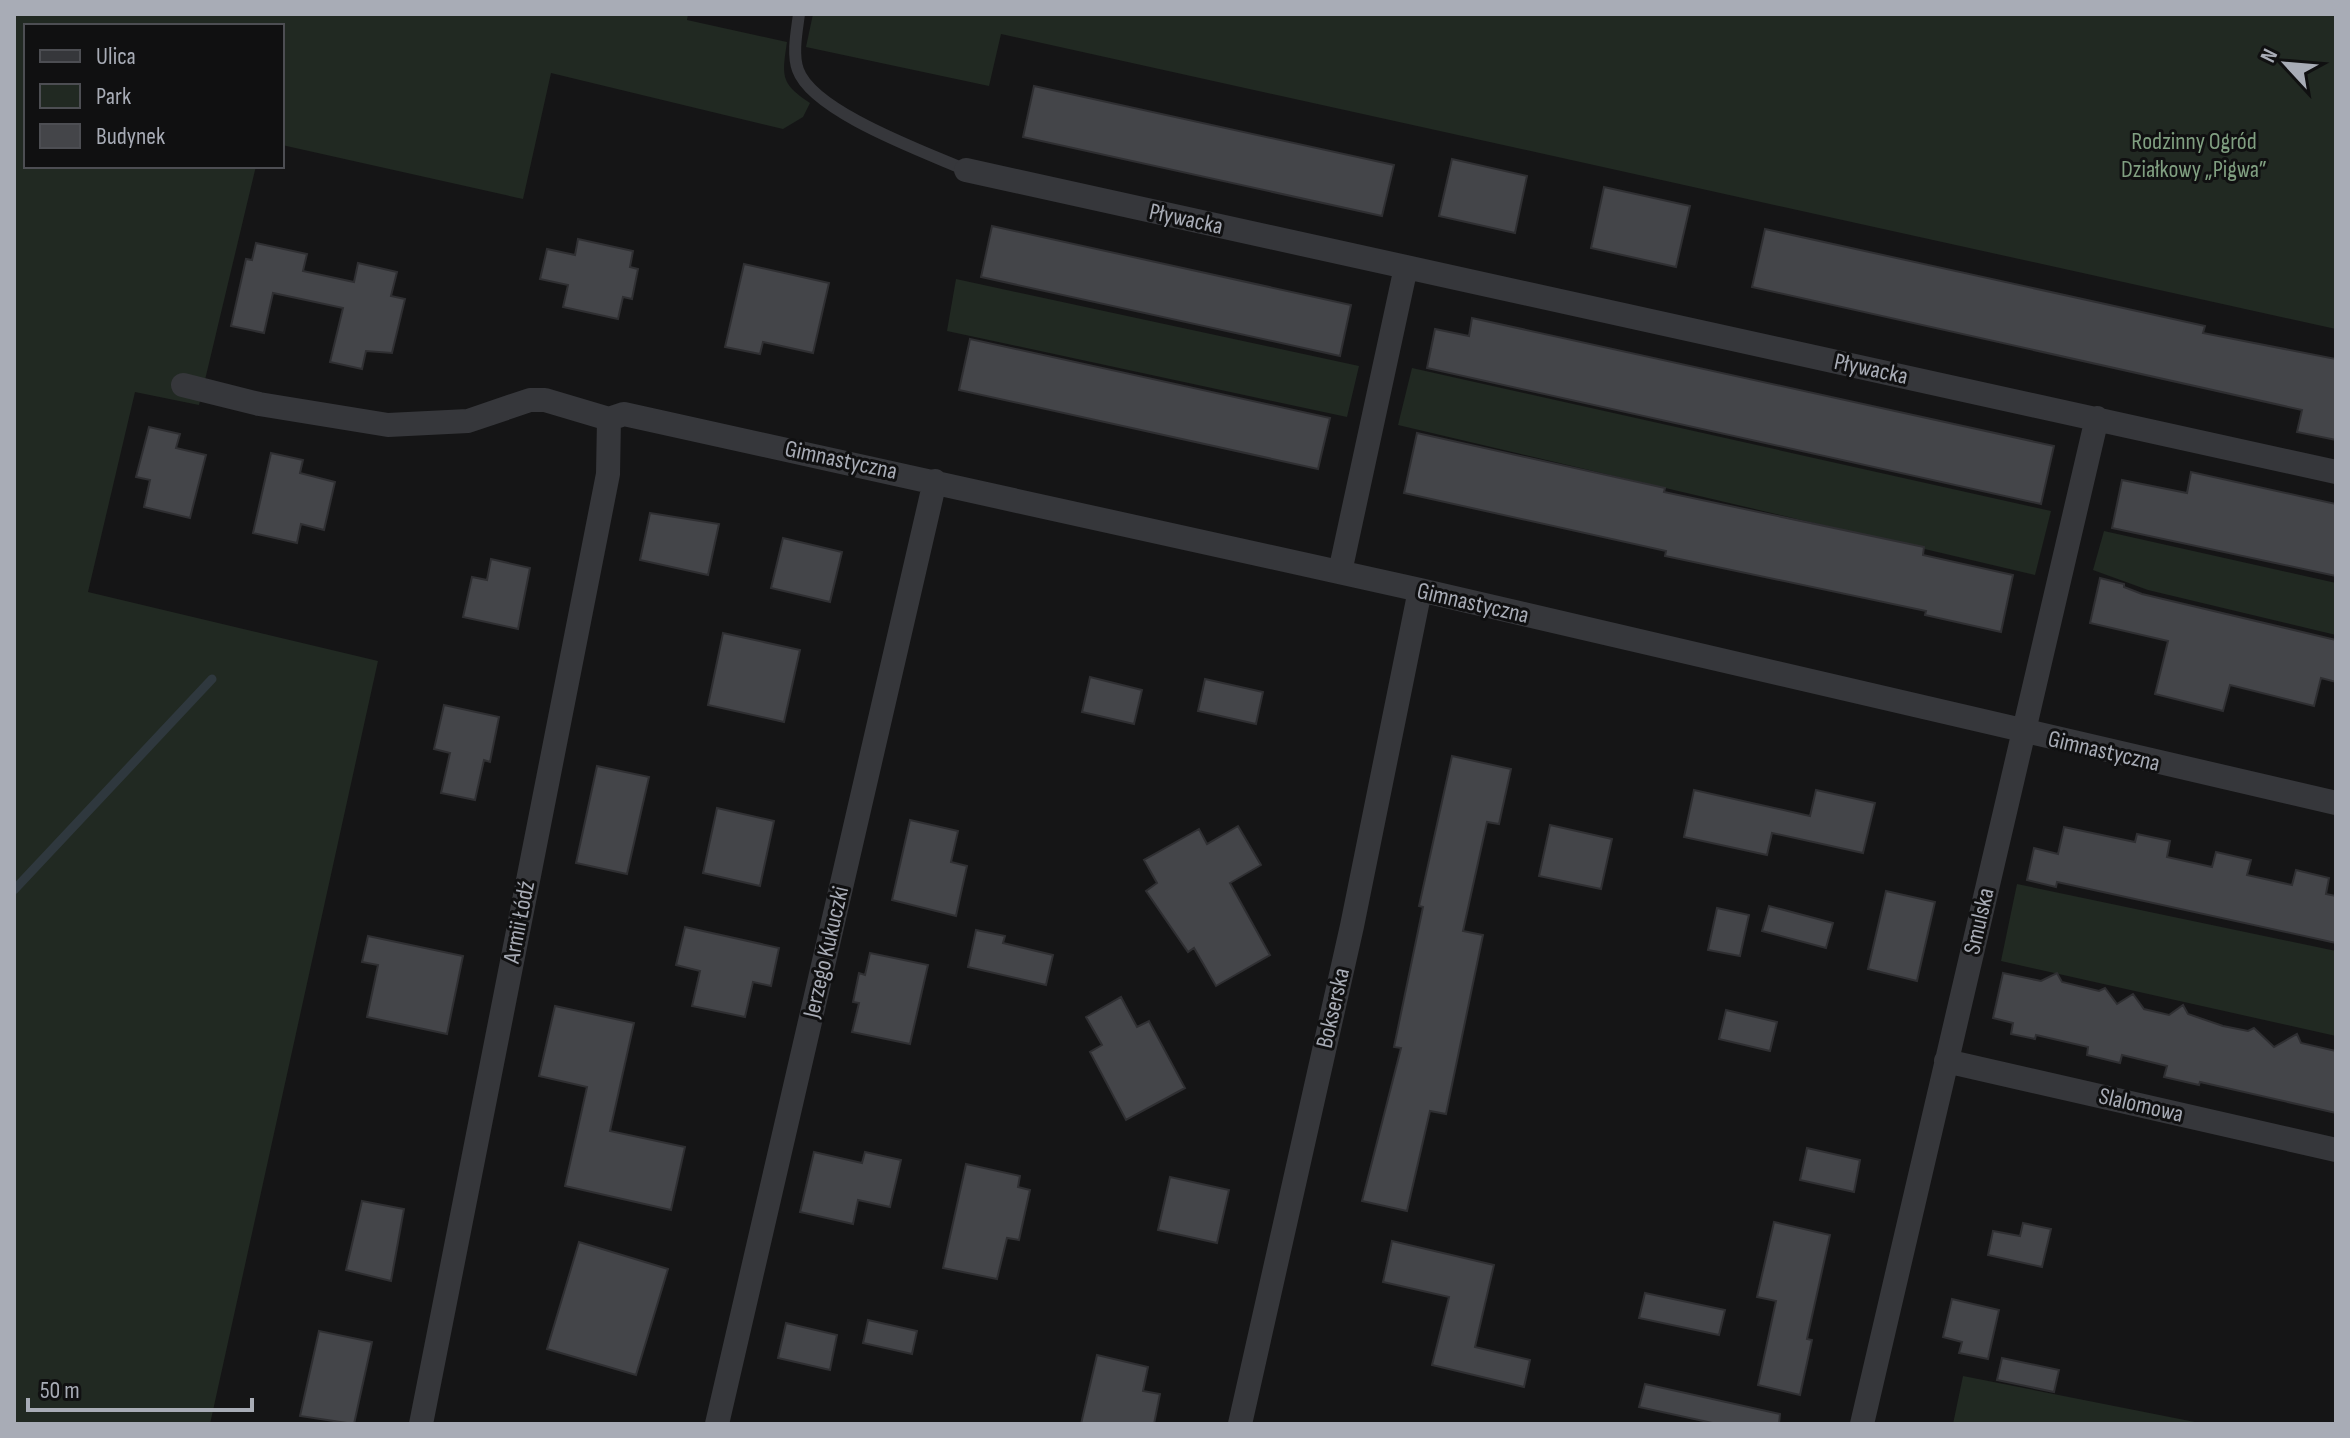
<svg xmlns="http://www.w3.org/2000/svg" width="2350" height="1438" viewBox="0 0 2350 1438" font-family="'Sofia Sans Condensed',sans-serif">
	<style>
		.green { fill: #212922 }
		.lines { fill: none; stroke-linecap: round; stroke-linejoin: round }
		.stream { stroke: #2f383e; stroke-width: 9 }
		.building { fill: #444549; stroke: #2f2f32; stroke-width: 2 }
		.service { stroke: #36373b; stroke-width: 12 }
		.minor { stroke: #36373b; stroke-width: 24 }
		.labels { text-anchor: middle; dominant-baseline: central; stroke-width: 6; stroke-linejoin: round; paint-order: stroke }
		.park-label { font-size: 24px; fill: #809f81; stroke: #101011 }
		.street-label { font-size: 24px; fill: #a8acb6; stroke: #101011 }
	</style>
	<rect width="100%" height="100%" fill="#151516"/>
	<path class="green" d="M14,14H688L687,20L787,42C782,76 780,83 810,103L803,117L783,129L551,73L523,199L282,145V26H26V166H256L199,405L135,392L88,592L378,661L210,1424H14Z
		M813,14H2336V329L1001,34L989,86L806,47Z
		M956,279L1359,366L1347,417L947,331Z
		M1412,368L2051,511L2035,575L1398,425Z
		M2104,531L2336,583V635L2148,590L2093,570Z
		M2017,884L2336,951V1036L2001,961Z
		M1963,1376L2205,1424H1953Z"/>
	<g class="lines">
		<path class="stream" d="M14,890L212,679"/>
	</g>
	<path class="building" d="M1034,86L1394,165L1382,216L1023,137Z
		M1452,159L1527,176L1515,233L1439,216Z
		M1604,187L1690,206L1676,267L1591,248Z
		M992,226L1351,305L1340,356L981,277Z
		M1765,229L2205,326L2203,333L2336,359V440L2297,432L2302,410L1752,287Z
		M578,239L633,251L630,267L638,269L632,299L623,297L618,319L563,307L568,285L540,279L547,249L575,255Z
		M256,243L307,254L303,271L354,282L358,263L397,272L391,296L405,299L392,353L366,351L362,369L330,362L343,308L273,293L264,333L231,326L246,259L252,260Z
		M744,264L829,283L813,353L763,342L760,354L725,347Z
		M1472,318L2054,446L2041,504L1427,368L1435,329L1469,336Z
		M970,339L1330,418L1318,469L959,390Z
		M149,427L180,434L176,448L206,455L190,518L144,507L150,480L136,477Z
		M1417,433L1665,488L1664,492L1924,547L1923,555L2013,575L2001,632L1925,615L1926,611L1665,556L1666,551L1404,493Z
		M271,453L303,460L300,473L335,482L324,530L301,524L297,543L253,533Z
		M2191,472L2336,504V576L2112,528L2122,480L2187,493Z
		M650,513L719,524L708,575L640,560Z
		M783,538L842,552L830,602L771,588Z
		M491,559L530,568L518,629L463,617L472,577L487,580Z
		M2100,578L2124,584V587L2142,594L2336,640V682L2321,678L2314,706L2230,685L2223,711L2155,694L2168,641L2090,623Z
		M723,633L800,650L784,722L708,705Z
		M1090,677L1142,690L1134,724L1082,712Z
		M1205,679L1263,692L1256,724L1198,711Z
		M444,705L499,717L490,762L484,760L475,800L441,793L450,753L434,749Z
		M1452,756L1511,769L1499,824L1487,822L1463,931L1483,935L1446,1114L1430,1111L1407,1211L1362,1201L1401,1048L1394,1047L1423,907L1419,906Z
		M597,766L649,777L627,874L576,863Z
		M1694,790L1810,816L1816,790L1875,803L1863,853L1772,833L1767,855L1684,837Z
		M717,808L774,821L760,886L703,873Z
		M910,820L958,831L951,862L967,866L956,916L892,900Z
		M1550,825L1612,839L1601,889L1539,876Z
		M1238,826L1261,865L1230,883L1270,955L1216,986L1194,948L1188,952L1146,891L1157,883L1144,860L1199,829L1207,844Z
		M2064,827L2135,842L2137,834L2170,841L2167,857L2212,867L2216,852L2251,860L2247,875L2292,885L2296,870L2329,878L2326,894L2336,896V943L2057,882L2056,887L2027,880L2034,848L2058,854Z
		M1886,891L1935,902L1917,981L1868,969Z
		M1769,906L1833,923L1826,948L1762,931Z
		M1717,908L1749,915L1740,956L1708,950Z
		M685,927L779,948L771,986L753,982L745,1017L692,1006L700,971L676,965Z
		M976,930L1005,936L1003,943L1053,955L1046,985L968,967Z
		M368,936L463,956L447,1034L367,1017L378,965L362,962Z
		M870,953L928,965L910,1044L852,1032L859,1003L853,1002L859,973L865,975Z
		M2003,973L2041,981L2057,973L2062,982L2099,991L2105,988L2117,1004L2133,994L2144,1009L2169,1015L2183,1005L2188,1014L2223,1026L2248,1031L2254,1028L2274,1047L2297,1034L2301,1043L2336,1051V1113L2200,1082L2199,1085L2164,1077L2167,1066L2122,1055L2120,1063L2087,1055L2088,1047L2036,1035L2035,1039L2011,1034L2013,1023L1993,1018Z
		M1121,997L1137,1027L1149,1021L1185,1088L1126,1120L1090,1052L1102,1045L1086,1017Z
		M555,1006L634,1023L610,1131L685,1147L671,1210L565,1186L587,1087L539,1076Z
		M1726,1010L1777,1022L1770,1051L1719,1039Z
		M1807,1148L1860,1160L1854,1192L1800,1180Z
		M814,1152L862,1163L865,1152L901,1160L890,1207L858,1200L853,1224L800,1212Z
		M966,1164L1020,1176L1018,1187L1030,1190L1019,1240L1007,1238L997,1279L943,1268Z
		M1170,1177L1229,1190L1217,1243L1158,1230Z
		M362,1201L404,1209L391,1281L346,1270Z
		M1774,1222L1830,1235L1807,1339L1812,1340L1800,1395L1758,1385L1776,1301L1757,1297Z
		M2023,1223L2051,1229L2042,1267L1988,1255L1993,1231L2020,1236Z
		M1392,1241L1494,1265L1475,1347L1530,1360L1524,1387L1432,1365L1449,1297L1383,1282Z
		M579,1242L668,1269L636,1375L547,1349Z
		M1645,1293L1725,1310L1719,1335L1639,1318Z
		M1952,1299L1999,1310L1988,1359L1959,1353L1962,1342L1943,1337Z
		M868,1320L917,1331L912,1354L863,1343Z
		M786,1323L837,1335L830,1370L778,1358Z
		M319,1331L372,1342L354,1424L300,1416Z
		M1097,1355L1148,1367L1143,1391L1160,1394L1154,1424H1081Z
		M2002,1358L2059,1370L2054,1392L1997,1380Z
		M1645,1384L1780,1414L1779,1424H1717L1639,1407Z"/>
	<g class="lines">
		<path class="service" d="M799,14C797,30 792,54 798,70C813,112 925,152 966,170"/>
		<path class="minor" d="M966,170L2336,472
			M183,385L259,404L388,425L468,421L530,400H545L609,419
			M609,419L624,414L1420,590L2336,803
			M1340,572L1406,267
			M1946,1061L2336,1150
			M421,1424L608,474L609,419
			M717,1424L935,481
			M1240,1424L1352,926L1420,590
			M1862,1424L2097,418"/>
	</g>
	<g class="labels">
		<g class="park-label">
			<text x="2194" y="141">Rodzinny Ogród<tspan x="2194" dy="28">Działkowy „Pigwa”</tspan></text>
		</g>
		<g class="street-label">
			<text transform="translate(1186 219) rotate(12)">Pływacka</text>
			<text transform="translate(1871 369) rotate(12)">Pływacka</text>
			<text transform="translate(841 460) rotate(12)">Gimnastyczna</text>
			<text transform="translate(1473 603) rotate(13)">Gimnastyczna</text>
			<text transform="translate(2104 751) rotate(13)">Gimnastyczna</text>
			<text transform="translate(1979 921) rotate(-77)">Smulska</text>
			<text transform="translate(519 922) rotate(-79)">Armii Łódź</text>
			<text transform="translate(826 952) rotate(-77)">Jerzego Kukuczki</text>
			<text transform="translate(1333 1008) rotate(-77)">Bokserska</text>
			<text transform="translate(2141 1105) rotate(13)">Slalomowa</text>
		</g>
	</g>
	<rect width="2350" height="1438" fill="none" stroke="#a8acb6" stroke-width="32"/>
	<rect x="24" y="24" width="260" height="144" fill="#101011" stroke="#4d4e53" stroke-width="2"/>
	<rect x="40" y="50" width="40" height="12" fill="#36373b" stroke="#4d4e53" stroke-width="2"/>
	<text x="96" y="64" font-size="24" fill="#a8acb6">Ulica</text>
	<rect x="40" y="84" width="40" height="24" fill="#212922" stroke="#4d4e53" stroke-width="2"/>
	<text x="96" y="104" font-size="24" fill="#a8acb6">Park</text>
	<rect x="40" y="124" width="40" height="24" fill="#444549" stroke="#4d4e53" stroke-width="2"/>
	<text x="96" y="144" font-size="24" fill="#a8acb6">Budynek</text>
	<g transform="translate(2286 64) rotate(296)" stroke="#101011" stroke-width="6" paint-order="stroke">
	<path d="M0-6L14 30L0 20L-14 30Z" fill="#a8acb6"/>
	<text y="-12" font-size="22" font-weight="bold" text-anchor="middle" fill="#a8acb6">N</text>
	</g>
	<path d="M28 1398v12h224v-12" fill="none" stroke="#a8acb6" stroke-width="4"/>
	<text x="40" y="1398" font-size="24" fill="#a8acb6" stroke="#101011" stroke-width="6" paint-order="stroke">50 m</text>
</svg>
